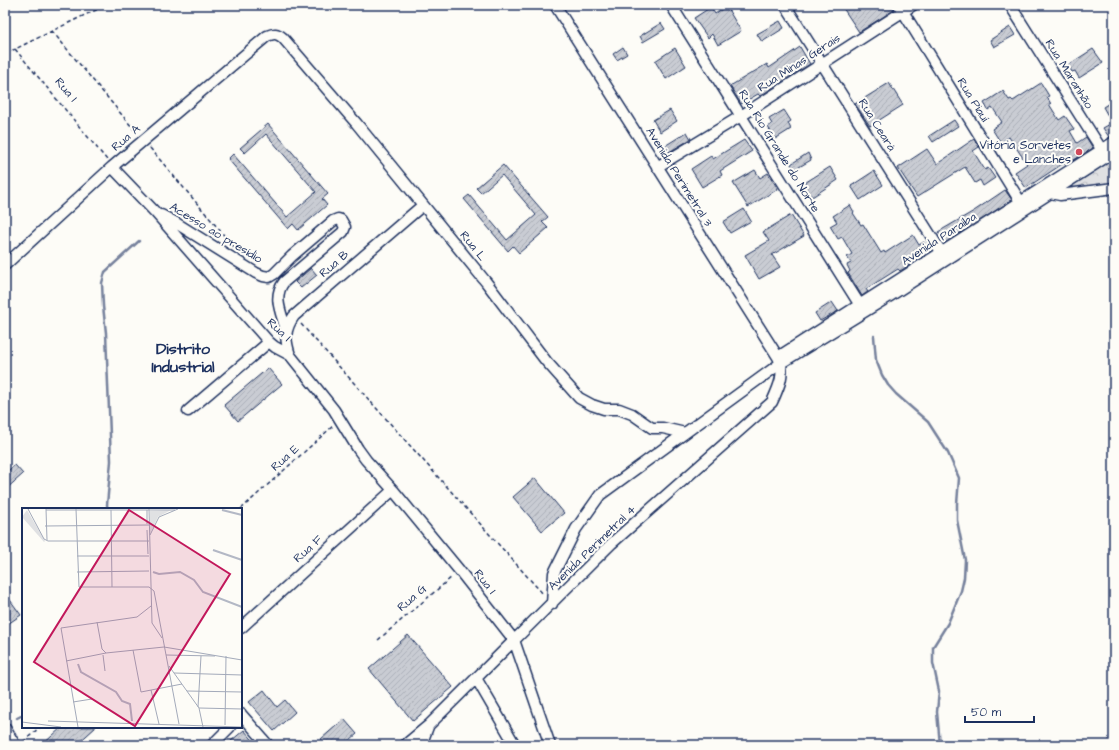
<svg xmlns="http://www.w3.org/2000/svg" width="1119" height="750" viewBox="0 0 1119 750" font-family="'Architects Daughter',sans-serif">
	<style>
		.forest { fill: url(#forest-crowns); stroke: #7e88a0 }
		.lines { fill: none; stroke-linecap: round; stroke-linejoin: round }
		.stream { stroke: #76819c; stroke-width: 2.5 }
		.building { fill: url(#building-hatch); stroke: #1b2f5e }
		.minor-casing { stroke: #1b2f5e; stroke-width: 13 }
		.path { stroke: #1b2f5e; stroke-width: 1.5; stroke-dasharray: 4 3; stroke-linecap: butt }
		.minor { stroke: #fdfcf7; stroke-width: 10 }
		.poi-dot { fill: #d1495b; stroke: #fdfcf7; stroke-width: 1.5 }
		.labels { text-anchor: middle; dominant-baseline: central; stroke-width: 4; stroke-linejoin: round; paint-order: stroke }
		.street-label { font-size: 12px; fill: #1b2f5e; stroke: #fdfcf7 }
		.poi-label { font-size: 12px; fill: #1b2f5e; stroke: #fdfcf7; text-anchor: end }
		.district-label { font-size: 16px; font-weight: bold; fill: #1b2f5e; stroke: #fdfcf7 }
		.inset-river { fill: none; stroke: #b3b8c5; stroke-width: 2 }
		.inset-road { fill: none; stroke: #a3aaba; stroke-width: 1 }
		.view { fill: #c2185b; fill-opacity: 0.15; stroke: #c2185b; stroke-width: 2 }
		.inset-edge { fill: none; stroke: #1b2f5e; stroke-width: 2 }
	</style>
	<defs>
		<pattern id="forest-crowns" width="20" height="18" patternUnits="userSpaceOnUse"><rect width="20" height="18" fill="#e0e1e3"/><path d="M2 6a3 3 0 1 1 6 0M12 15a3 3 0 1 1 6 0" fill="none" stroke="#c0c1c5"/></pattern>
		<pattern id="building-hatch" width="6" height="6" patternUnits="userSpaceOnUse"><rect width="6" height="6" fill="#c9ccd3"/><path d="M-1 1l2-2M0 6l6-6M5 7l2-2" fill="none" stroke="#acb0b8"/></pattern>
	</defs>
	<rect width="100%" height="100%" fill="#fdfcf7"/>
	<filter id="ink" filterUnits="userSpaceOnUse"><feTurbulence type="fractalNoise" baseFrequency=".025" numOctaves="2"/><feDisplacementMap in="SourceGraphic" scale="8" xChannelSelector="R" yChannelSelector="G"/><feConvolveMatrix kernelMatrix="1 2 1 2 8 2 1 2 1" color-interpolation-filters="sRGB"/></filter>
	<g filter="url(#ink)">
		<path class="forest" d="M1114,159V185L1064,191Z"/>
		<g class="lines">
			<path class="stream" d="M874,336L876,360L882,375L888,385L896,394L928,422L948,453L959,478L957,504V520L965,560L964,578L961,591L948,623L933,647V663L939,691L937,712L940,745
				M108,509L107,505L111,461L106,333L103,306L102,283L105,272L139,241
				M17,718L23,715"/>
		</g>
		<path class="building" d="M841,5H891L894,10L859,32Z
			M726,6L741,31L718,45L712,34L708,38L694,18L711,7L715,14Z
			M780,21L784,28L762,42L757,34Z
			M661,23L665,29L643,42L640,36Z
			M1010,27L1015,35L994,47L990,40Z
			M623,47L627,54L617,60L613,54Z
			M800,47L810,64L760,96L758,94L741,104L730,86L767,64L769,68Z
			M675,48L686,66L666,79L655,61Z
			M1093,49L1103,63L1079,78L1075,71L1072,72L1068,65Z
			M889,83L903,105L870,126L855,104Z
			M1041,83L1049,96L1047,97L1051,104H1049L1059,120L1065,116L1074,129L1070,131L1077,143L1086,137L1093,148L1074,160L1065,165L1064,163L1026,188L1015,172L1027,164L1009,137L1001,143L992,129L1002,122L992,107L988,110L984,103L1003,91L1009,100L1011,99L1013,101Z
			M1114,100V136L1109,137L1103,128L1112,123L1103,107Z
			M670,110L677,121L660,132L653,120Z
			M784,110L791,121L788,123L791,129L775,139L768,127L772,124L769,119Z
			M954,120L958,126L933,142L929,136Z
			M268,124L328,194L322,199L327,205L298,230L293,224L288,229L228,159L233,154L287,217L316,192L266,134L245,153L240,148Z
			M687,132L691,139L664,155L660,149Z
			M974,139L979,147L973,151L985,170L988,168L995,178L983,186L980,180L975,183L965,167L917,197L898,168L927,149L937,164Z
			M744,140L752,151L720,171L722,175L702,187L691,169L711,156L713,159Z
			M808,153L811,160L794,170L791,164Z
			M503,165L548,217L542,222L548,228L519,253L513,246L508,251L464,199L469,195L507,240L536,215L502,175L481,193L476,188Z
			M830,167L838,180L812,197L803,184Z
			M755,170L760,178L768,173L778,189L748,207L733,183Z
			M874,171L883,185L860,200L851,186Z
			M1005,190L1012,200L945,243L938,232L974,211Z
			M850,205L854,212L853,213L861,225L863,224L881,253L884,251L885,253L913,235L919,245L924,242L930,252L900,271L898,269L866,289L868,292L862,296L848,273L850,271L847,265L851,263L847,257L852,254L842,237L838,239L830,226L837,222L833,216Z
			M744,209L751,221L730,233L723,222Z
			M791,215L804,236L772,255L780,267L759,279L745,255L769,241L763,232Z
			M311,268L317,275L301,288L295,282Z
			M832,302L838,311L820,321L815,313Z
			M268,368L282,384L238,421L224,405Z
			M15,465L23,474L5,490V473Z
			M535,478L564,513L542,531L513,497Z
			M5,593L21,615L5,626Z
			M408,635L453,687L413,721L369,669Z
			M264,690L277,707L285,700L295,712L274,731L249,702Z
			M344,719L357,734L344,745H326L321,739Z
			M62,727H96L76,745H42Z
			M244,730L257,745H235L231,741Z"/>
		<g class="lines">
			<g class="minor-casing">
				<path id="minor" d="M671,5L863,310
					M785,5L945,258
					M899,5L1023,206
					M1010,5L1105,155
					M112,167L155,212L269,342L275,347L290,355L334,410L358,449L366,460L393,490L459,570L514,640L550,745
					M657,167L741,116L913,5
					M1050,193L1060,195L1114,188
					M161,215L176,223L256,273L263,276L269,277L274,274L292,256L333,221L338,219L341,220L345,227L343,232L284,282C272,297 282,314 286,330
					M5,265L112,167L267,36C274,33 277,33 283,38L357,124L486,282L546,361L579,398L592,405L604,409H619L632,414L652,428H663L685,433
					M290,355C285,340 284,330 294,316L423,205
					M778,357L1114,142
					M188,411L269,342
					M552,604L554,573L576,529L600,495L781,363L890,296L1114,152
					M241,628L393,490
					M476,678L515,745
					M241,714L268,745
					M5,728L15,745
					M212,745L230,727
					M405,745L429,725L612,543L772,402C779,387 786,372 778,357L555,5
					M421,745L428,727"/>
			</g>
			<path class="path" d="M52,31L137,133
				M15,49L107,160
				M5,54L91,12L110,5
				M150,148L234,247
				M301,324L543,594
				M241,509L333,426
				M378,640L452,577
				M23,742L40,727"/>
			<use href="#minor" class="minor"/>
		</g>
	</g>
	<circle class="poi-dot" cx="1079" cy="152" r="4"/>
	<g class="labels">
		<g class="street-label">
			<text transform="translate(799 63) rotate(-33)">Rua Minas Gerais</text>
			<text transform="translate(1069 74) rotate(58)">Rua Maranhão</text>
			<text transform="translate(66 90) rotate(50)">Rua I</text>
			<text transform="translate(973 100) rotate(58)">Rua Piauí</text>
			<text transform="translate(877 125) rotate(58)">Rua Ceará</text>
			<text transform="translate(126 138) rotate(-41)">Rua A</text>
			<text transform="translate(779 151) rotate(58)">Rua Rio Grande do Norte</text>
			<text transform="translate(679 177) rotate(58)">Avenida Perimetral 3</text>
			<text transform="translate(216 233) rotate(31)">Acesso ao presídio</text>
			<text transform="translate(939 239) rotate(-33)">Avenida Paraíba</text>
			<text transform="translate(473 246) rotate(51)">Rua L</text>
			<text transform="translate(334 264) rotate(-41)">Rua B</text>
			<text transform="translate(279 330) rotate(43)">Rua I</text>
			<text transform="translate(285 458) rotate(-42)">Rua E</text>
			<text transform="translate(592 548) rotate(-44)">Avenida Perimetral 4</text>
			<text transform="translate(308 549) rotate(-42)">Rua F</text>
			<text transform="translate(485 582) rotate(52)">Rua I</text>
			<text transform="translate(412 598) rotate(-41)">Rua G</text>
		</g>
		<g class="poi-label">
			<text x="1071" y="145">Vitória Sorvetes<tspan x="1071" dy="14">e Lanches</tspan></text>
		</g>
		<g class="district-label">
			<text x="183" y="349">Distrito<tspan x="183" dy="18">Industrial</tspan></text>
		</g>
	</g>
	<g transform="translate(22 508)">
		<rect width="220" height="220" fill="#fdfcf7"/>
		<path d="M149,2L136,9L128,26V3Z" fill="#e0e1e3"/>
		<path d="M5,2L23,33L22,34L0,9Z" fill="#e0e1e3"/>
		<path class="inset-river" d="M200,2L220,7M191,42L220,52M131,64L137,66L158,64L172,72L181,84L220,99M56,156L59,164L94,184L100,193L108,196L110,213"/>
		<path class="inset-road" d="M6,1L22,31L26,33M24,1L25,32M54,1L57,79H127M127,1L130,115L140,130M24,2H153M89,2L90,79M125,2V16M23,18L127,17M125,22L126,46M128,27L137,9L156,1M26,33H127M55,48H127M55,64L127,63M127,79L132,83L157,216M75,114L80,141L84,145M111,142L119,184L160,176M81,147L83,163M144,147L193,148M44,153L84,145L142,139L220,152M147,158L177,200L181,219M152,165L220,167M129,182L137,216M165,183L220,184M51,194L70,191M176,199L179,148M177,200L220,201M26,213L220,219M0,214L39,219M203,217L204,148M56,219L39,120L115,109L129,98"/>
		<path class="view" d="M107,2L208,66L113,218L12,154Z"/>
		<rect width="220" height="220" class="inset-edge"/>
	</g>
	<rect width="1119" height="750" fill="none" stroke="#fdfcf7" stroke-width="20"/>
	<rect x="10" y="10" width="1099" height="730" fill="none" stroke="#1b2f5e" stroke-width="1.5" filter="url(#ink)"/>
	<path d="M965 716v6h69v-6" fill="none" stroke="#1b2f5e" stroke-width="2"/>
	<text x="971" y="716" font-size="12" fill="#1b2f5e" stroke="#fdfcf7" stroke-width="3" paint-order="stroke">50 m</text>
</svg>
